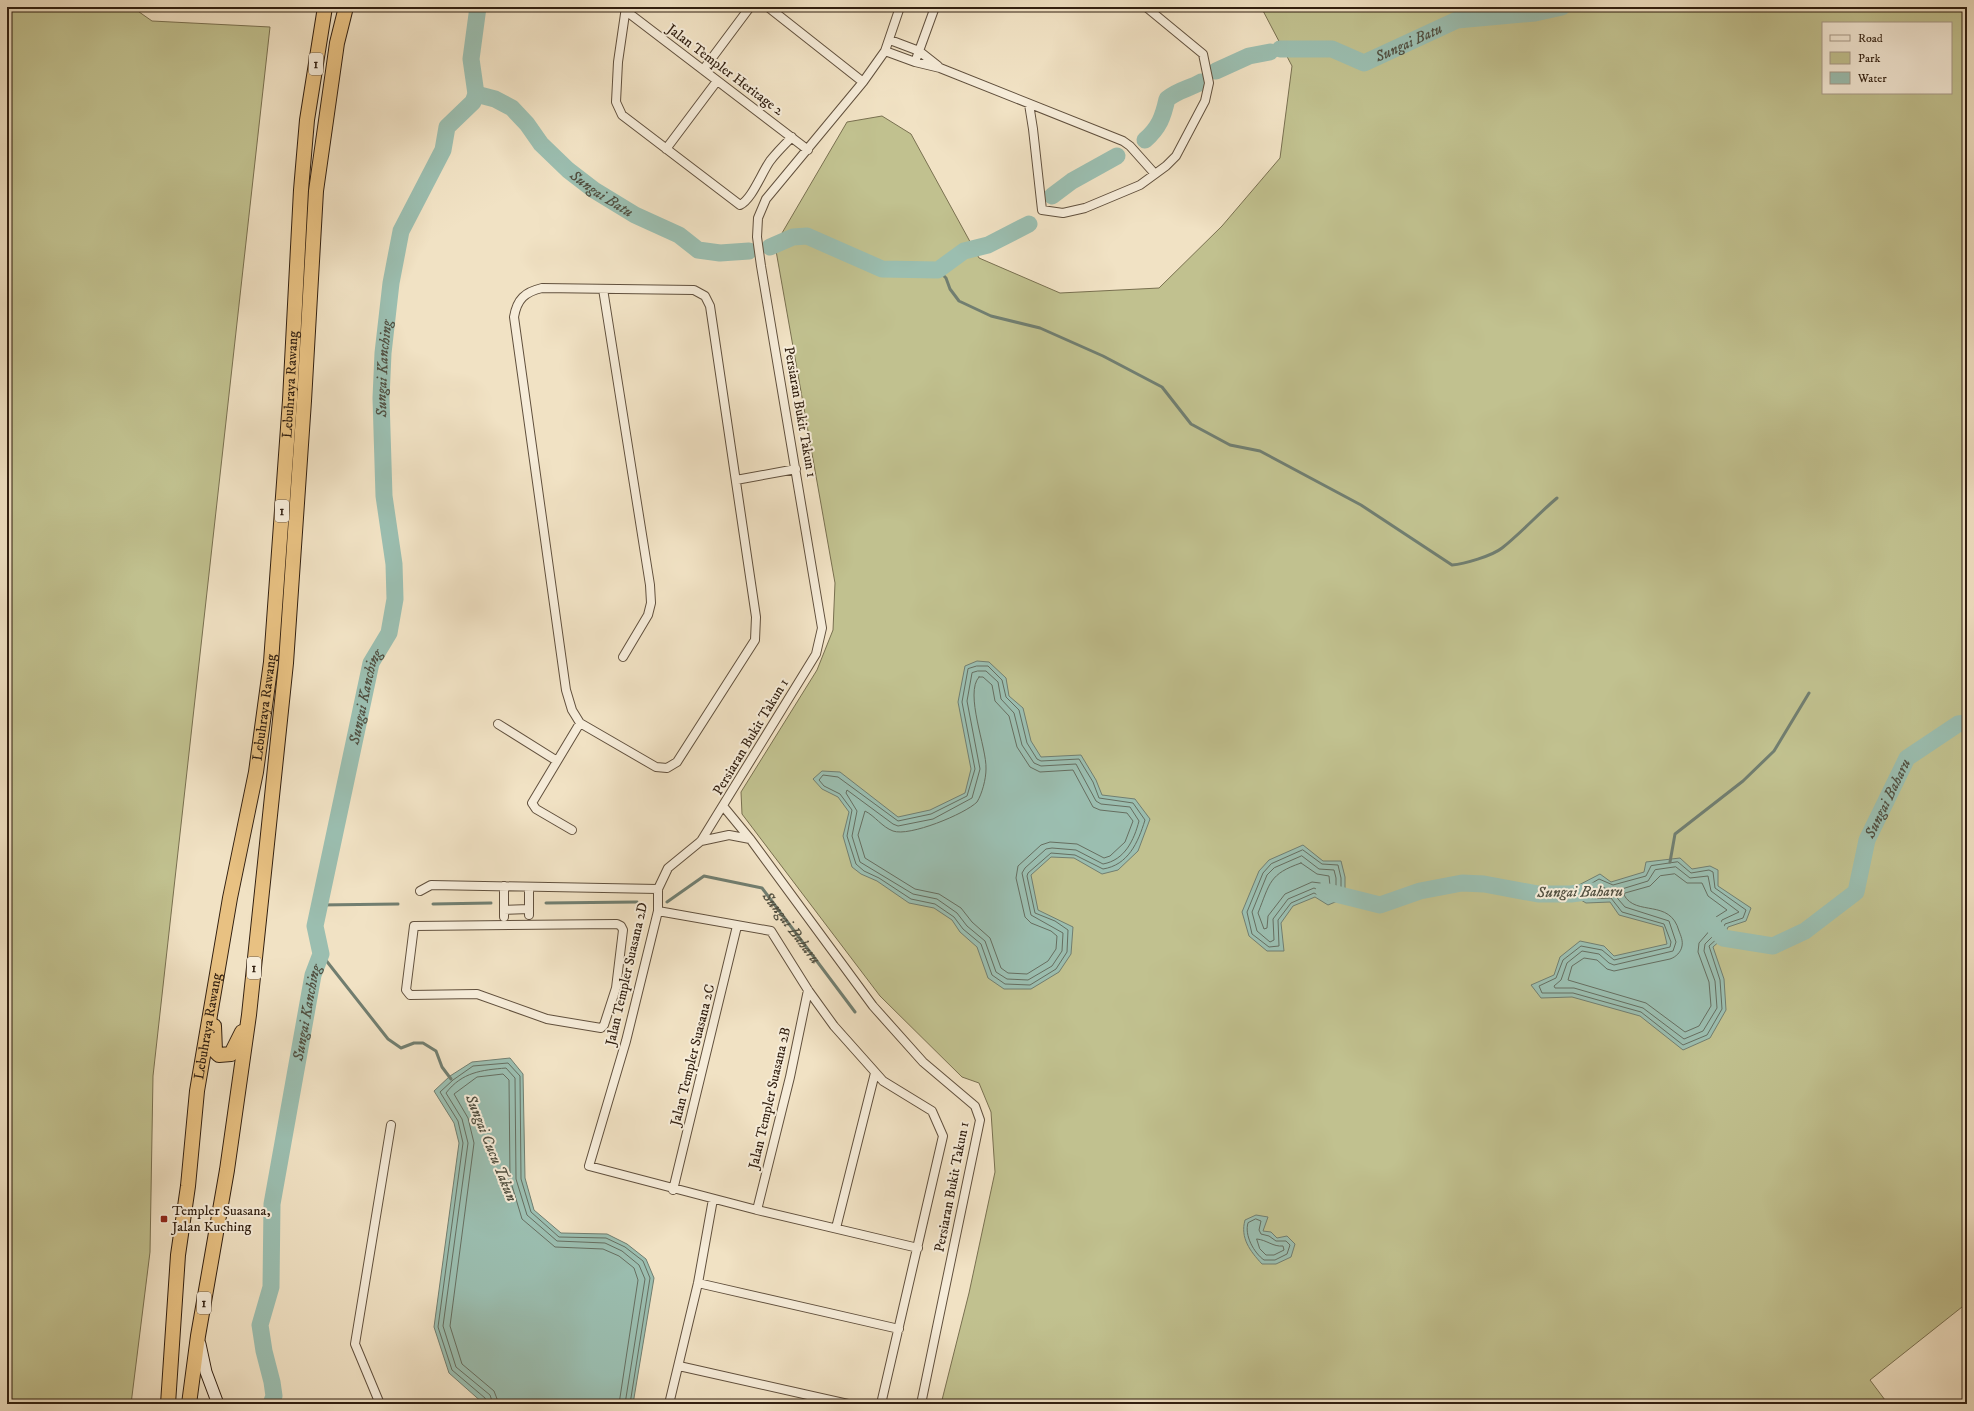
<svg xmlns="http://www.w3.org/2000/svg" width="1974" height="1411" viewBox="0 0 1974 1411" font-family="'IM FELL DW Pica',serif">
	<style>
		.green { fill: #c1c18f; stroke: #797050; fill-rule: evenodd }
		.water { fill: #9bbeb0; stroke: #717e70 }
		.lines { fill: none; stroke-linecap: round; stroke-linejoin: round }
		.shore { stroke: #666e60; stroke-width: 1 }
		.stream { stroke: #717e70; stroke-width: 3 }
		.river { stroke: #9bbeb0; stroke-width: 17 }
		.street-casing { stroke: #61503d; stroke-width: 10 }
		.secondary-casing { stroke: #311f10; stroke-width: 13 }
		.highway-casing { stroke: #311f10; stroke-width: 16 }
		.street { stroke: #f6ecd9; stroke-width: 8 }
		.secondary { stroke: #f6ecd9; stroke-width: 11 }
		.highway { stroke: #e8c182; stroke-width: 14 }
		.poi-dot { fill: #8f2418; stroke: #f6ecd9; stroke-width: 1.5 }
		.labels { text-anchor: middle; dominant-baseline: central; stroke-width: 4; stroke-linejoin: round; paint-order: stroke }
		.shield { fill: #f6ecd9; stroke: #6c5c4c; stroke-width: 1 }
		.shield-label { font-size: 13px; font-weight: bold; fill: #311f10 }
		.street-label { font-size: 14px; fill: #311f10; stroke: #f6ecd9 }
		.poi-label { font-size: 14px; fill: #311f10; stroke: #f6ecd9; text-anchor: start }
		.water-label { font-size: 15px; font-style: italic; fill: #514f40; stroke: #f6ecd9 }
	</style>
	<rect width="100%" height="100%" fill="#f1e2c4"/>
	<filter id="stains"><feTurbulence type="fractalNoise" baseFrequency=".005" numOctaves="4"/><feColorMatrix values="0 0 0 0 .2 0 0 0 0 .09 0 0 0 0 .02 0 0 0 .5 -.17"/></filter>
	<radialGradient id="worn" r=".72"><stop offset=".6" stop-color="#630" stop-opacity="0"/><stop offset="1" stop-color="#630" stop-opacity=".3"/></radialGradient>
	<path class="green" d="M7,7H132L152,21L270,27L153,1076L150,1252L131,1404H7Z
		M1261,7H1967V1303L1870,1380L1888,1404H941L969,1293L995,1172L991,1112L979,1083L962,1077L880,996L742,814L741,792L817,670L833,630L835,583L775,245L847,122L882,116L911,134L979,258L1060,293L1159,288L1222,226L1280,158L1292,66ZM1823,23H1951V93H1823Z"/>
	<path class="water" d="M977,661L989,662L1006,678L1009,696L1023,708L1031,741L1041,757L1081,755L1096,780L1102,795L1135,799L1150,819L1138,851L1118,870L1102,874L1074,858L1051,857L1031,875L1038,910L1073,927L1071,954L1059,972L1031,989H1004L988,978L977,947L960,932L952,920L934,908L909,903L877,881L861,874L852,867L843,836L849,812L838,797L822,789L813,779L822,771L840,772L898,817L930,810L965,793L971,769L958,702L965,666Z
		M1303,845L1323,861H1341L1345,877V898L1328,905L1315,897L1293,906L1281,923L1284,951H1267L1249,936L1242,912L1259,871L1269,860Z
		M1680,858L1692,869L1710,866L1718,870V886L1751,908L1746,921L1728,927L1723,938L1713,947L1724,979L1726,1010L1710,1038L1683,1050L1640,1016L1572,997L1541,998L1531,985L1554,975L1560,957L1580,941L1604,946L1614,956L1667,944L1663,927L1619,915L1610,902L1586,903L1571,894L1575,887L1600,874L1611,882L1644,872L1646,862Z
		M510,1058L523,1074L525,1178L534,1210L561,1233L607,1234L627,1244L646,1259L654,1278L633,1404H484L449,1373L434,1327L459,1143L454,1123L434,1091L450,1076L472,1062Z
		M1256,1215L1268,1217L1263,1231L1271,1232L1277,1238L1287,1236L1295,1244L1291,1257L1276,1264H1262C1250,1251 1240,1238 1245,1220Z"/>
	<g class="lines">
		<path class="shore" d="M977,666H988L1002,680L1006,697L1019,710L1027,743L1037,759L1041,761L1079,759L1093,782L1099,798L1133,803L1145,820C1138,843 1128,865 1103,869L1075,855L1051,853L1028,873L1027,876L1035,913L1055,921L1068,930L1067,952L1056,969L1030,985L1005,984L992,975L981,944L963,929L954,917L935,904L911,899L879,878L864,871L856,864L847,836L852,810L840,794L824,786L819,780L823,775L838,777L898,821L931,814L967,796L975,769L962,702L968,669Z
			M978,671H986L998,682L1001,699L1014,713L1022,745L1034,763L1041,766L1076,764L1096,801L1101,804L1130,807L1139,821C1134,840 1125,860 1103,864L1076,850L1052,848L1046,849L1025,868L1022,873L1031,915L1063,933L1062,951L1052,966L1028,980L1007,979L996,972L985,941L967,926L957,913L937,899L913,894L860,862L852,836L857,811L846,793L847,790L893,824L898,826L933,819L972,798L980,769L967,701L972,673Z
			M979,677H983L992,685L995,701L1009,716L1017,747L1030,767L1040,772L1073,770L1093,807L1100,810L1127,813L1133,821L1125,842L1110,856L1104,858L1077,844L1050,842L1041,845L1018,866L1016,878L1025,917L1031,923L1051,931L1057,936L1056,949L1048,961L1027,974L1008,973L1001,968L990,938L972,922L961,908L939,894L915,889L865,858L858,835L865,811C875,816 882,827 893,831C909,837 965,814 977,802C982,794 986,779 986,769C987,748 964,693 979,677Z
			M1303,850L1322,864L1338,865L1341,878V894L1328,900L1314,893L1291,903L1278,920L1279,946L1269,947L1252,934L1247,912L1263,873L1271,864Z
			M1302,856L1319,869L1334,870L1336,878V891L1329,895L1314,888L1288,899L1273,919L1274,940L1270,942L1257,931L1252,912L1267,875L1274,868Z
			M1678,862L1691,873L1709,870L1713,872L1715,888L1746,910L1743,918L1725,924L1720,936L1709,946L1720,980L1722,1009L1707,1035L1683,1045L1641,1012L1573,993H1542L1539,986L1556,978L1563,960L1581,946L1602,950L1614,960L1670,947L1671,942L1664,924L1622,912L1611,898L1587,899L1577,892L1599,879L1613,885L1646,876L1651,866Z
			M1301,863L1317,874L1329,876L1330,886L1328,887L1320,883L1312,882L1285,894L1268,916L1267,928L1264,929L1258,913C1270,883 1269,874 1301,863Z
			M1676,867L1690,878L1708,876L1711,891L1739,912L1722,920L1716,933L1705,944L1704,951L1715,981L1717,1008L1703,1031L1684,1039L1643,1008L1574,988H1555L1554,986L1561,980L1567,963L1582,951L1599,954L1609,963L1614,965L1673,951L1676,942L1669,921L1625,907L1612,892L1648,881L1655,870Z
			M1675,874L1687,883H1702L1708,896L1727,910L1716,917L1711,929L1699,943L1698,952L1709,982L1711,1006L1699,1026L1685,1032L1646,1003L1568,980L1572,966L1584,958L1597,960L1607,969L1614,971L1670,959C1676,957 1681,952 1682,946C1683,941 1681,936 1679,931C1670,898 1636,917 1624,895L1625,893L1650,886L1660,876Z
			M1600,885L1608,890V893H1588V890Z
			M1256,1219L1261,1221L1259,1230L1261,1234L1269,1236L1276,1241H1286L1290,1245L1287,1254L1275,1260H1264C1254,1253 1244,1235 1248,1223Z
			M1257,1239C1267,1240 1273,1247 1283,1246L1284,1250L1274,1255H1266L1260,1249Z
			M488,1404L485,1398L452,1370L438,1327L463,1143L458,1121L440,1092L453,1080L473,1066L508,1063L520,1076L521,1179L531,1212L559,1237L606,1238L625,1247L643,1261L650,1278L630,1404
			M493,1404L490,1395L456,1367L443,1326L468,1143L462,1119L446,1093C462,1072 482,1070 506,1068L515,1078L516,1179L527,1215L557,1241L605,1243L622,1251L639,1265L645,1279L625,1404
			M499,1404L494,1391L462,1364L450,1326L474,1143L468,1118L454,1094L477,1077L503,1074L509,1080L510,1179L522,1219L555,1247L603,1249L619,1256L634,1268L638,1280L619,1404"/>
		<g class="stream">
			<path d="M938,270L946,278L950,289L959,301L991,316L1040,328L1103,356L1162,387L1191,424L1230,445L1260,451L1361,505L1452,565C1464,564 1492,556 1502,548C1521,533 1538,514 1557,498"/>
			<path d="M1670,862L1675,834L1743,781L1774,751L1809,693"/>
			<path id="s1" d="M667,902L704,876L762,888L855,1012"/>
			<path d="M546,903L637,902"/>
			<path d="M433,904L491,903"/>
			<path d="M319,905L398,904"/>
			<path d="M321,954L388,1039L401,1048L414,1043H423L436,1051L442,1067L451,1079"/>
		</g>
		<g class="river">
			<path id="s2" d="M1280,49H1332L1364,63L1457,20L1535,13L1562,7"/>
			<path d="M1216,71L1249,56L1270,52"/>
			<path id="s3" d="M476,94L495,99L512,108L527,124L541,144L568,170L594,190L635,215L679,235L698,250L720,253L749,251"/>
			<path d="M1145,140C1159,128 1163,117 1167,99C1180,89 1189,89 1201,82"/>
			<path d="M1052,196L1072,181L1117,156"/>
			<path d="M770,247L793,237L807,236L882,269L938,270L964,251L988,245L1029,224"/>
			<path d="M1324,891L1380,905L1420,891L1462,883L1484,884L1538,894H1571L1593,891"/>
			<path id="s4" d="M1708,922L1712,924L1723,938L1773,946L1805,931L1856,892L1867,840L1907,758L1958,724L1967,723"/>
			<path id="s5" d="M271,1404L274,1396L272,1382L264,1351L260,1325L271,1287L272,1204L313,975L321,954L315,926L371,663L389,633L395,599L394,564L384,496L381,398L383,353L391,283L401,231L443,150L447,127L473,102L476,94L471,59L478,7"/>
		</g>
		<g class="street-casing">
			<path id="street" d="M626,7L618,62L616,102L622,115L740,205C752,199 761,174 770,161C776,153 784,145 792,137
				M768,7L863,82
				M900,7L885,51L863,82L766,199L758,218L757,237L761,266L822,628L816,654L701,841L668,868L658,889V911L626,1041L589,1166L757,1210L918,1248
				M626,11L808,150
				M890,40L919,51L938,66
				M885,51L915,62L940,68L1123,141L1130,146L1155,174
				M915,62L935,7
				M703,70L750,7
				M1029,104L1033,129L1042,210L1063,213L1085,208L1140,185L1166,166L1176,156L1205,101L1209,83L1203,54L1146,7
				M666,149L717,81
				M542,288L694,290L705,296L710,306L756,617L755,640L677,762L667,768L656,767L580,723L572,710L566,690L514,317C517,299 525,292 542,288Z
				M603,289L650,585L651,603L648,615L623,657
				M736,480L796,469
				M498,724L557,761
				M723,806L751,840L873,1006L923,1062L975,1106L980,1120L921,1404
				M572,830L536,809L532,803L580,723
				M701,841L729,835L750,839
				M504,886V917
				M529,887V915
				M420,891L431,885L658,889
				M504,910L529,909
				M658,911L771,931L808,990L834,1026L883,1081L932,1111L943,1136L881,1404
				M617,924L621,926L623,930L616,988L604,1025L601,1028L547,1019L477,994L410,995L406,990L414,926Z
				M673,1190L737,926
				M757,1210L790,1077L808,990
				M836,1228L875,1073
				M698,1283L899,1329
				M679,1366L848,1404
				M380,1404L355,1344L391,1125
				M669,1404L698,1283L713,1199"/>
		</g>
		<g class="secondary-casing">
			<path id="secondary" d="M200,1344L206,1372L218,1404"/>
		</g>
		<g class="highway-casing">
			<g id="highway">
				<path d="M214,1026L215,1051L219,1055L231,1054L242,1032"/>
				<path id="s6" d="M168,1404L178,1255L188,1186L197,1091L230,898L256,772L271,662L290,400L301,190L307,120L325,7"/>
				<path d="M189,1404L198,1336L227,1170L249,1015L286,663L304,401L316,191L337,43L346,7"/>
			</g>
		</g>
		<use href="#street" class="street"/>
		<use href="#secondary" class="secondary"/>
		<use href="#highway" class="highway"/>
	</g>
	<rect class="poi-dot" x="160" y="1215" width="8" height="8" rx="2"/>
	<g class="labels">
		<g class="shield">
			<rect x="309" y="53" width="14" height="22" rx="3"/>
			<rect x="275" y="500" width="14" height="22" rx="3"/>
			<rect x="247" y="957" width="14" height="22" rx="3"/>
			<rect x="197" y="1292" width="14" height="22" rx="3"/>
		</g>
		<g class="shield-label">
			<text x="316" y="64">1</text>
			<text x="282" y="511">1</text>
			<text x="254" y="968">1</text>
			<text x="204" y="1303">1</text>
		</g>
		<g class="street-label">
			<text transform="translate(725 70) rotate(37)">Jalan Templer Heritage 2</text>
			<text stroke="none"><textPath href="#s6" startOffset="1028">Lebuhraya Rawang</textPath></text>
			<text transform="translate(800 412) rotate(80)">Persiaran Bukit Takun 1</text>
			<text stroke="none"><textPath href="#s6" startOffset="704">Lebuhraya Rawang</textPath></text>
			<text transform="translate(751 737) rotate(-59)">Persiaran Bukit Takun 1</text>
			<text transform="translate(627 974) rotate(-77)">Jalan Templer Suasana 2D</text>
			<text stroke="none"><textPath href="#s6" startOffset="380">Lebuhraya Rawang</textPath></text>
			<text transform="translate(693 1055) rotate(-76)">Jalan Templer Suasana 2C</text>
			<text transform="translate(770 1098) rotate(-77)">Jalan Templer Suasana 2B</text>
			<text transform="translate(952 1187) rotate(-79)">Persiaran Bukit Takun 1</text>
		</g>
		<g class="poi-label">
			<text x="172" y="1211">Templer Suasana,<tspan x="172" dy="16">Jalan Kuching</tspan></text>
		</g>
		<g class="water-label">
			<text stroke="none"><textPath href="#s2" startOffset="136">Sungai Batu</textPath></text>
			<text stroke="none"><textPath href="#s3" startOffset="164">Sungai Batu</textPath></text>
			<text stroke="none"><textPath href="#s5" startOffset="1057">Sungai Kanching</textPath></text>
			<text stroke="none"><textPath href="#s5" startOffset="722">Sungai Kanching</textPath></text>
			<text stroke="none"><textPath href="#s4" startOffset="272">Sungai Baharu</textPath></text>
			<text transform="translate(1580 892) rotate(-1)">Sungai Baharu</text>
			<text stroke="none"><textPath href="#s1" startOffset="154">Sungai Baharu</textPath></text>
			<text stroke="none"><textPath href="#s5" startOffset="398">Sungai Kanching</textPath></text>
			<text transform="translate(491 1148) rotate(68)">Sungai Cucu Takun</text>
		</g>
	</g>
	<rect width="1974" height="1411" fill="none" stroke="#f1e2c4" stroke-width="24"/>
	<rect x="8" y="8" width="1958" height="1395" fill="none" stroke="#311f10" stroke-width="2"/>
	<rect x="12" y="12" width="1950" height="1387" fill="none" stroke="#311f10"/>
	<rect x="1822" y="22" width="130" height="72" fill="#f6ecd9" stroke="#a79a89"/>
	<rect x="1830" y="35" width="20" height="6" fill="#f6ecd9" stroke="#a79a89"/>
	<text x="1858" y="42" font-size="12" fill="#311f10">Road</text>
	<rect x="1830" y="52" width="20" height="12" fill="#c1c18f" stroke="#a79a89"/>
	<text x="1858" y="62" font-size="12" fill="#311f10">Park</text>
	<rect x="1830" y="72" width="20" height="12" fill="#9bbeb0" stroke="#a79a89"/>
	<text x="1858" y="82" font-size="12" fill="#311f10">Water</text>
	<rect width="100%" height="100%" filter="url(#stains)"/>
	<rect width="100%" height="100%" fill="url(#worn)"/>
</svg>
